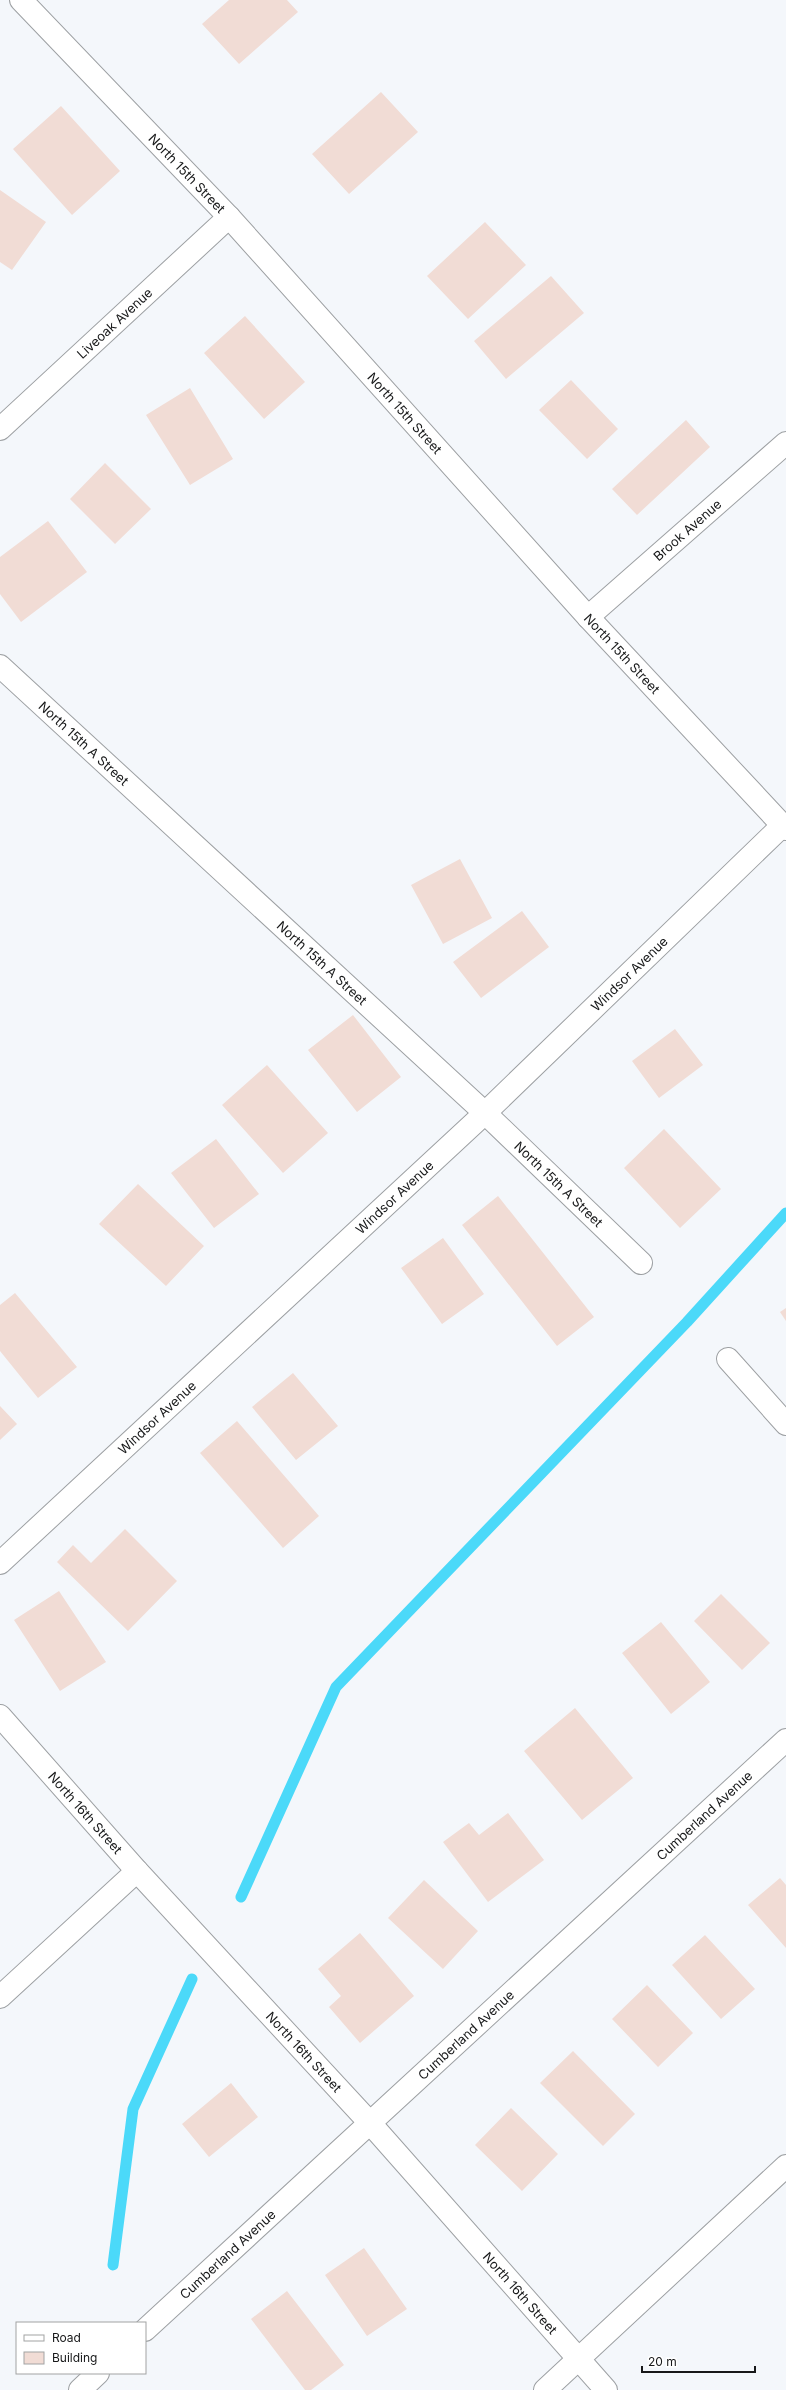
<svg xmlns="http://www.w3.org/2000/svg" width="786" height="2390" viewBox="0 0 786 2390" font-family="Inter,sans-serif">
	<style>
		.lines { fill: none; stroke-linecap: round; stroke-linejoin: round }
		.stream { stroke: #4bd9f9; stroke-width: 11 }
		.building { fill: #f1dcd5 }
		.minor-casing { stroke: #9da0a3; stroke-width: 24 }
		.minor { stroke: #fff; stroke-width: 22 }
		.labels { text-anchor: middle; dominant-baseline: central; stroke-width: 4; stroke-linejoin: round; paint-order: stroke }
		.street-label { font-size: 13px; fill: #171819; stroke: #fff }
	</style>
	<rect width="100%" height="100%" fill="#f4f7fb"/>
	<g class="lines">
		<path class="stream" d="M241,1897L336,1687L687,1322L786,1213
			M113,2265L133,2109L192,1979"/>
	</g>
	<path class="building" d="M229,0H287L298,12L239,64L202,24Z
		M381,92L418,132L349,194L312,154Z
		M61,106L120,171L72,215L13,149Z
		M0,190L46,222L12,270L0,262Z
		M485,222L526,265L468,319L427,276Z
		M551,276L584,313L506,379L474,341Z
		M245,316L305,382L264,419L204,353Z
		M571,380L618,429L587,459L539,410Z
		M190,388L233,459L190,485L146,415Z
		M686,420L710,447L637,515L612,489Z
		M105,463L151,509L115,544L70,499Z
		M48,521L87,572L21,622L0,594V557Z
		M460,859L492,918L443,944L411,885Z
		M522,911L549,947L481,998L453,962Z
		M353,1015L401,1077L357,1112L308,1050Z
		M675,1029L703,1065L659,1098L632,1061Z
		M267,1065L328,1133L283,1173L222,1105Z
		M664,1129L721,1189L680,1228L624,1168Z
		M216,1139L259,1194L214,1228L171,1173Z
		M138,1184L204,1246L166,1286L99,1224Z
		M498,1196L594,1317L557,1346L462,1225Z
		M443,1238L484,1294L442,1324L401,1268Z
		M15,1293L77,1367L38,1398L0,1351V1305Z
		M786,1308V1321L780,1312Z
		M293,1373L338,1426L296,1460L252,1407Z
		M0,1406L17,1424L0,1440Z
		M237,1421L319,1516L283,1548L200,1453Z
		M125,1529L177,1581L128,1631L57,1562L73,1545L91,1563Z
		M59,1591L106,1662L60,1691L14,1620Z
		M721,1594L770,1643L742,1670L694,1621Z
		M661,1622L710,1682L671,1714L622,1653Z
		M575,1708L633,1778L582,1820L524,1751Z
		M508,1813L544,1860L488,1902L443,1842L469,1823L479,1835Z
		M780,1878L786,1885V1948L748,1905Z
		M424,1880L478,1931L443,1969L388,1918Z
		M360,1933L414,1996L360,2043L329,2007L341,1996L318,1969Z
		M705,1935L755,1989L721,2019L672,1965Z
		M647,1985L693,2033L658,2067L612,2019Z
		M573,2051L635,2114L603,2146L540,2083Z
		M231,2083L258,2117L209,2157L182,2124Z
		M511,2108L558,2154L522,2191L475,2145Z
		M364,2248L407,2309L367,2336L325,2275Z
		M287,2291L344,2365L311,2390H305L251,2319Z"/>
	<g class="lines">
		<g class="minor-casing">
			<g id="minor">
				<path id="s1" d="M21,0L229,217L588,617L786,829"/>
				<path id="s2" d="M0,429L229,217"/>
				<path id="s3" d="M588,617L786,443"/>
				<path id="s4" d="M0,666L485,1113L641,1263"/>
				<path d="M728,1359L786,1424"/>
				<path id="s5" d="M0,1563L485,1113L782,826"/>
				<path id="s6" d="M0,1716L137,1871L370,2123L606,2390"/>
				<path d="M0,1997L137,1871"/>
				<path id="s7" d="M145,2330L786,1740"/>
				<path d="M80,2390L98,2373"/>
				<path d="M545,2390L786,2166"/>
			</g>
		</g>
		<use href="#minor" class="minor"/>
	</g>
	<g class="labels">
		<g class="street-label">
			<text stroke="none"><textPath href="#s1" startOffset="240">North 15th Street</textPath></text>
			<text stroke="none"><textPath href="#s2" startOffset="156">Liveoak Avenue</textPath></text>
			<text stroke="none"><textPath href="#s1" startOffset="564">North 15th Street</textPath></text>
			<text stroke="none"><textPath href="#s3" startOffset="132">Brook Avenue</textPath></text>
			<text stroke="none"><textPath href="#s1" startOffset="888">North 15th Street</textPath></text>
			<text stroke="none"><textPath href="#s4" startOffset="114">North 15th A Street</textPath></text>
			<text stroke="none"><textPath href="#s4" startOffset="438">North 15th A Street</textPath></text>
			<text stroke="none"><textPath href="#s5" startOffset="862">Windsor Avenue</textPath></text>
			<text stroke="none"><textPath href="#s4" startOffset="762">North 15th A Street</textPath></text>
			<text stroke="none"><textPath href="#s5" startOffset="538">Windsor Avenue</textPath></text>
			<text stroke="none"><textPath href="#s5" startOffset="214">Windsor Avenue</textPath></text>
			<text stroke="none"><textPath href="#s6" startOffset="129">North 16th Street</textPath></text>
			<text stroke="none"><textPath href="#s7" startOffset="760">Cumberland Avenue</textPath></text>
			<text stroke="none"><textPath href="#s7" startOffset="436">Cumberland Avenue</textPath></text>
			<text stroke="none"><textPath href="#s6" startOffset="453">North 16th Street</textPath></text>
			<text stroke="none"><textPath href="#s7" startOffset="112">Cumberland Avenue</textPath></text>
			<text stroke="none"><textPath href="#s6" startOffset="777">North 16th Street</textPath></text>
		</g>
	</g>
	<rect x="16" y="2322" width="130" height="52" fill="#ffffff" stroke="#a2a3a3"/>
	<rect x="24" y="2335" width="20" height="6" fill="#ffffff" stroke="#a2a3a3"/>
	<text x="52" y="2342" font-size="12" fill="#171819">Road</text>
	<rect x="24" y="2352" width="20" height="12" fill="#f1dcd5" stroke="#a2a3a3"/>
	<text x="52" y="2362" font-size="12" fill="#171819">Building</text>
	<path d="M642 2366v6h113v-6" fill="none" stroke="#171819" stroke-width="2"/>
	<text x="648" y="2366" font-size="12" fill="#171819" stroke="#ffffff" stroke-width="3" paint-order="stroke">20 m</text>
</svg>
